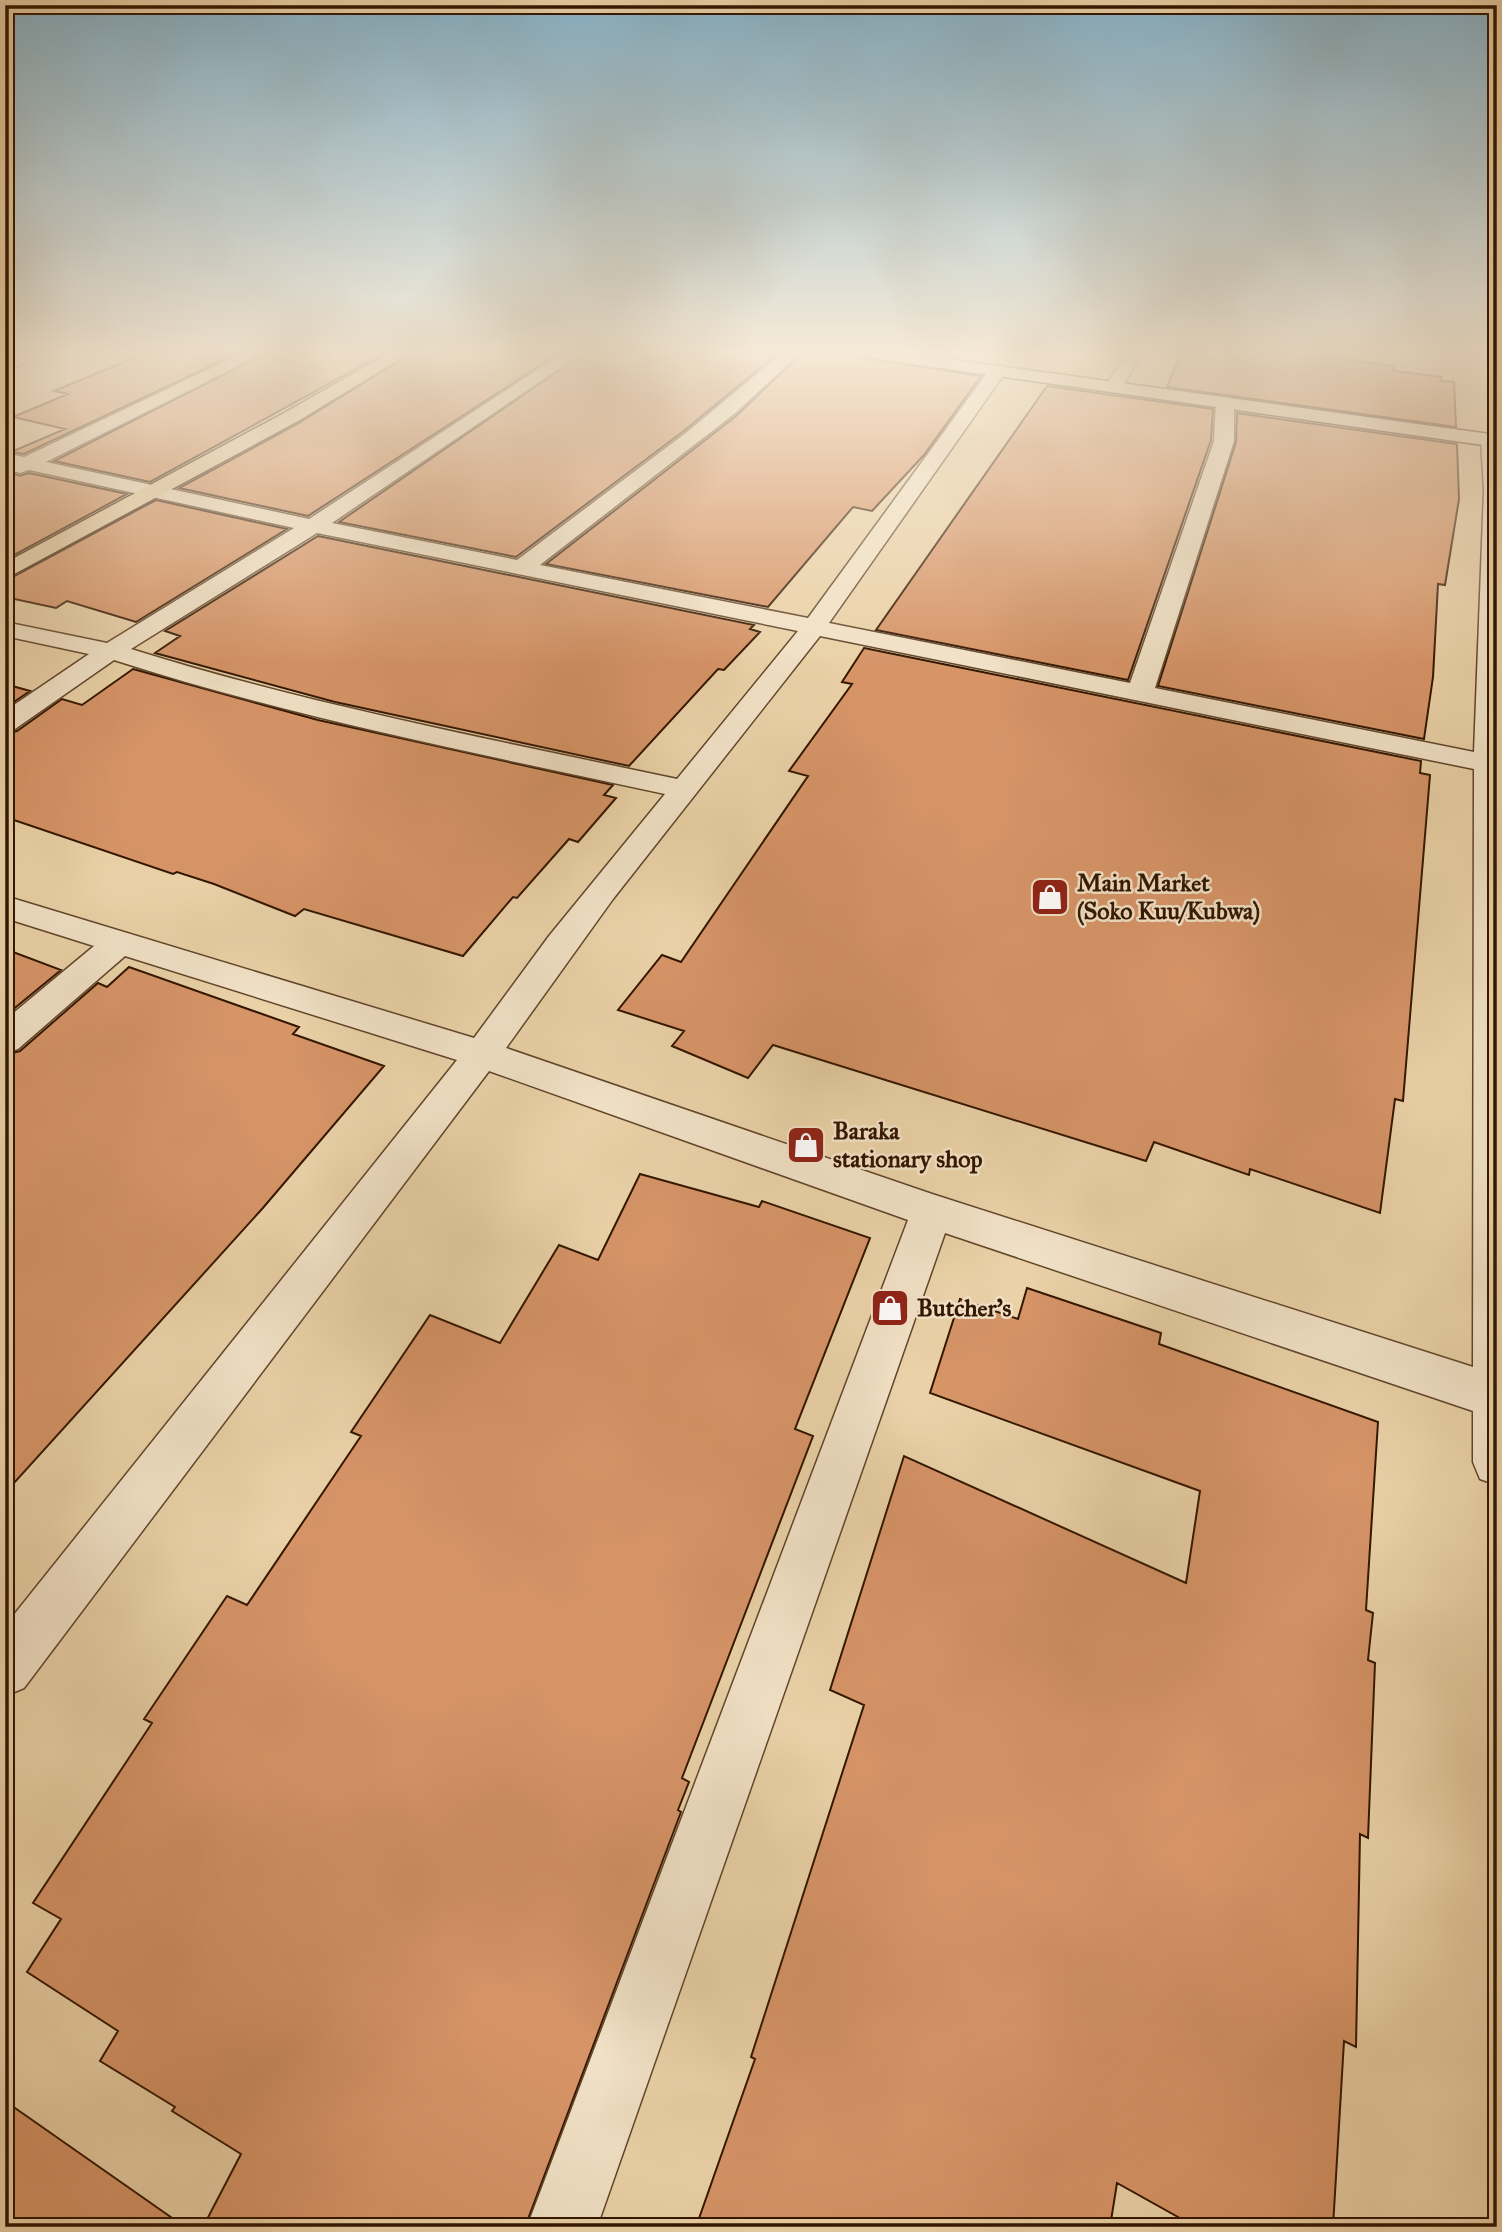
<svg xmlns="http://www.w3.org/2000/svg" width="1502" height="2232" viewBox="0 0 1502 2232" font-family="'IM FELL Great Primer',serif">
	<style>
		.building { fill: #d69467; stroke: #331600; stroke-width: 2 }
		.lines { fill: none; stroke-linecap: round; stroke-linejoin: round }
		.minor-casing { stroke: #61452a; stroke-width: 3 }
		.secondary-casing { stroke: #331600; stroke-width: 3 }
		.trunk-casing { stroke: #331600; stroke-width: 3 }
		.minor { fill: #f1e1c6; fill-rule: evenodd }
		.secondary { fill: #f1e1c6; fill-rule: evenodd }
		.trunk { fill: #ead1a7; fill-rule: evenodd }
		.labels { text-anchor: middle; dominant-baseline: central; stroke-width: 5; stroke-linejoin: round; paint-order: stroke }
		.poi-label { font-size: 24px; font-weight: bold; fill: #331600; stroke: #f1e1c6; text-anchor: start }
	</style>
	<rect width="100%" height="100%" fill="#ead1a7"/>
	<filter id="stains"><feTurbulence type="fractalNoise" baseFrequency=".00286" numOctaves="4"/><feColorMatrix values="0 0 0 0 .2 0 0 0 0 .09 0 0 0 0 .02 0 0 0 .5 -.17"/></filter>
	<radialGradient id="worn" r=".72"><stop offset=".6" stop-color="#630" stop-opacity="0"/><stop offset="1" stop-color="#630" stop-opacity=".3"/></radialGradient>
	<path class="building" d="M146,353H238L24,454L11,452L65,429L13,417L68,394L54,391Z
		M266,353H385L150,482L54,461Z
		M412,353H559L308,516L179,488L299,423Z
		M584,353H778L685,430L516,557L339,522Z
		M802,353H829L981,376L924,455L872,511L853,507L768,607L546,564L736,416Z
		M1181,353H1330L1329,358L1394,366L1393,371L1441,377V381L1454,382L1456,427L1167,387Z
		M1047,386L1213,409L1211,440L1128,680L876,630Z
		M1237,413L1457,444L1459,499L1445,585L1438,584L1433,677L1424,739L1158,686L1236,442Z
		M5,468L19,476L29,473L127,494L5,560Z
		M156,500L287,529L136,622L67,601L56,608L5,597V581Z
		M318,536L754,625L750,629L760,632L724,670L718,669L629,766L335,702L155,653L180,636L165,631Z
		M864,648L1421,761L1420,773L1430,775L1403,1101L1395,1099L1380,1213L1250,1169L1249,1175L1154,1142L1146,1161L773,1045L748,1078L672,1046L684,1031L618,1010L662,955L681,962L808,776L789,771L852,684L842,682Z
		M133,669L318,720L613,785L604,795L616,798L578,842L569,839L517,898L513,897L463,956L304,909L295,916L214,884L177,872L173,874L5,817V734L17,731L62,699L82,705Z
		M5,684L30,691L5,708Z
		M5,949L61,970L5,1016Z
		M129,967L299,1027L293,1034L384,1066L262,1209L5,1493V1055L20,1051L98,983L107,987Z
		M640,1174L759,1207L762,1201L870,1238L795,1429L813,1436L682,1778L689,1782L678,1810L681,1812L525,2227H203L241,2154L172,2111L175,2107L100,2061L118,2031L27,1972L61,1919L33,1903L152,1723L144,1719L227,1596L247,1605L361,1436L351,1432L430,1315L500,1343L559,1245L598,1260Z
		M1027,1288L1161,1333L1159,1344L1378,1422L1366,1610L1373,1613L1368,1660L1375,1663L1368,1838L1360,1834L1356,2047L1344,2041L1333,2227H1196L1117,2183L1110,2227H696L755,2059L751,2057L864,1705L830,1690L904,1456L1186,1583L1200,1491L930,1393L960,1299L1018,1319Z
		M5,2101L185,2227H5Z"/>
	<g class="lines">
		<g class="minor-casing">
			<path id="minor" d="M21,353H43L41,357L5,370V359Z
				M243,353H264L46,462L309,519L563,353H582L332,523L517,560L687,432L782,353H800L734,414L540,565L808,618L992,366H1004L1007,370L829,623L1130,683L1214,441L1216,402L1225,397L1231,398L1234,402V441L1155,688L1474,752L1484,490L1481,440L1484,436H1497V1485L1480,1479L1473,1462V1411L945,1233L597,2227H527L908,1220L489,1071L24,1688L5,1696V1626L457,1060L125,956L18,1049L5,1053V1020L94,946L5,918V896L474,1038L549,936L665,794C480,754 294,718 114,660L15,729L5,731V711L89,654L5,636V622L107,643L294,528L29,470L20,473L13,471L11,466L5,465V453L24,457ZM317,533L798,631L677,779C494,740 310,705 131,649ZM820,636L1474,769L1473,1367L932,1194L506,1048L613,899Z
				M1127,353H1143L1120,390H1108L1105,386Z"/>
		</g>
		<g class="secondary-casing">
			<path id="secondary" d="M863,353H905L1497,435V447L871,358Z"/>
		</g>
		<g class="trunk-casing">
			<path id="trunk" d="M390,353H410L298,421L5,579V563L284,413Z"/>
		</g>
		<use href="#minor" class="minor"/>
		<use href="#secondary" class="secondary"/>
		<use href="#trunk" class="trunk"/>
	</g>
	<linearGradient id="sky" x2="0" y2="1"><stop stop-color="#88b5cd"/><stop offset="0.53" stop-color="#f6ead7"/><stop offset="1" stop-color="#f6ead7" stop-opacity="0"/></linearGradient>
	<rect width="1502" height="665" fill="url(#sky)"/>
	<defs>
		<g id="shop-square" transform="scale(2.0125)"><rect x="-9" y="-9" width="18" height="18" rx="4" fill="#8f2418" stroke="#f1e1c6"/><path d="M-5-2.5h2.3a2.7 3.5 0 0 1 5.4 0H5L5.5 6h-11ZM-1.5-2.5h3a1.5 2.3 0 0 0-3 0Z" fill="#fff"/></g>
	</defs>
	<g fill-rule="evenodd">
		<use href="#shop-square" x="1050" y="897"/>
		<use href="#shop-square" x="806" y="1145"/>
		<use href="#shop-square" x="890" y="1308"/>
	</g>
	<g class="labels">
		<g class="poi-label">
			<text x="1077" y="883">Main Market<tspan x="1077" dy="28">(Soko Kuu/Kubwa)</tspan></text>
			<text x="833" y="1131">Baraka<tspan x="833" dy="28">stationary shop</tspan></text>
			<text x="917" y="1308">Butcher's</text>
		</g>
	</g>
	<rect width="1502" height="2232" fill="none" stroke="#ead1a7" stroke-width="28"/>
	<rect x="7" y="7" width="1488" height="2218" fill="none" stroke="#331600" stroke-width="3.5"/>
	<rect x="14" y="14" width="1474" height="2204" fill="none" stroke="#331600" stroke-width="2"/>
	<rect width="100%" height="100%" filter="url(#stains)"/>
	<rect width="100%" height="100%" fill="url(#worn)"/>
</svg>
